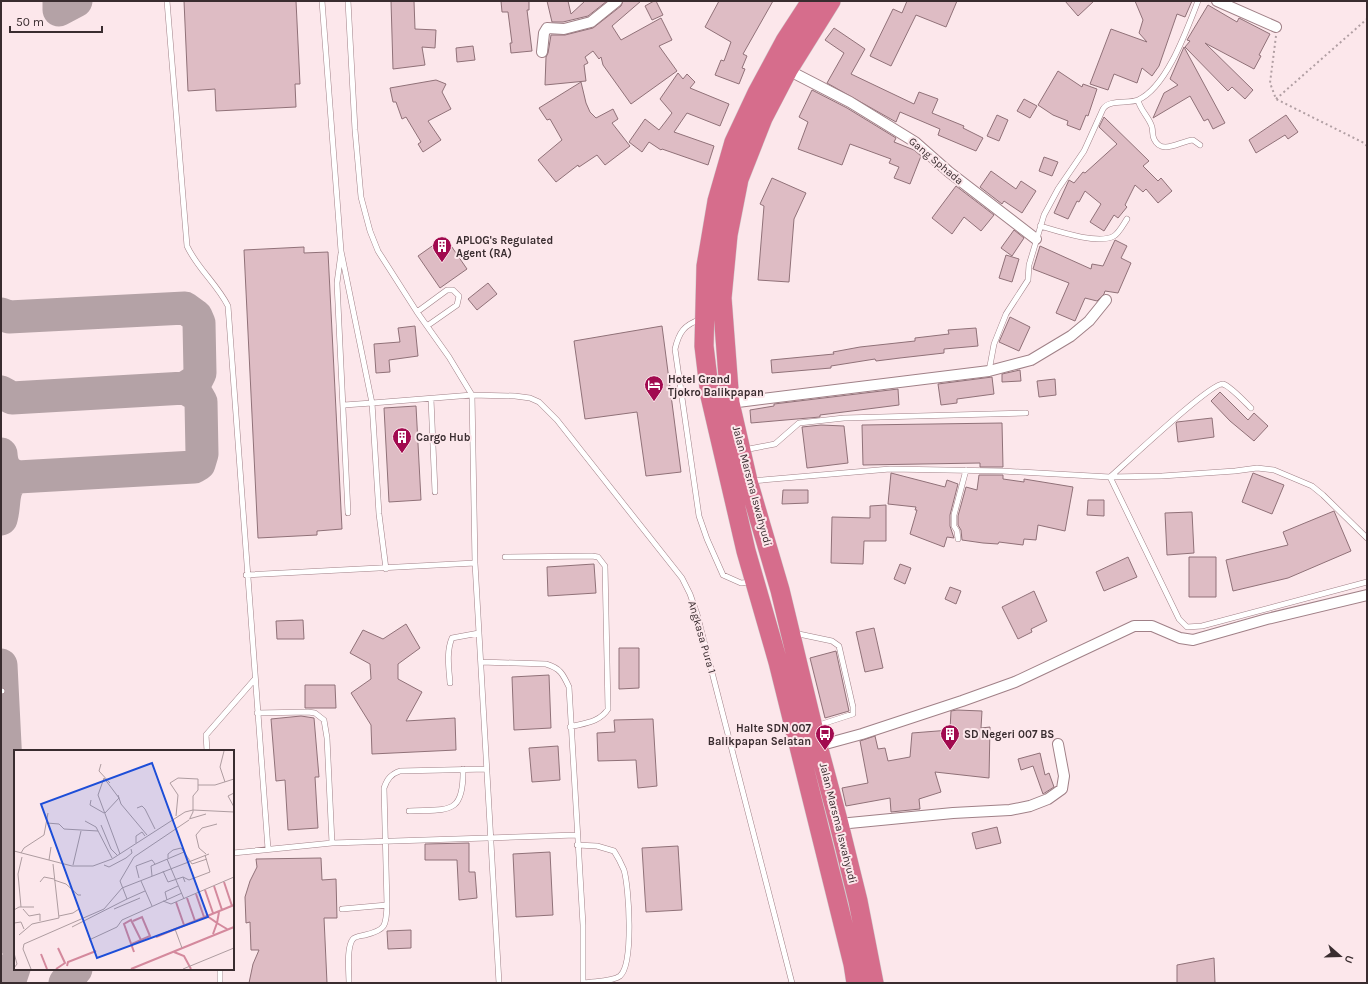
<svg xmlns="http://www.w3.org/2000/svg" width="1368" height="984" viewBox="0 0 1368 984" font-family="Karla,sans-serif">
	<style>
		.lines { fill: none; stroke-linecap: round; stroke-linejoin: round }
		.taxiway { stroke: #b4a2a6; stroke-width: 33 }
		.building { fill: #debcc4; stroke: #907178 }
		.lane-casing { stroke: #a08087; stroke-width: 6 }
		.street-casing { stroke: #a08087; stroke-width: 12 }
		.highway-casing { stroke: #cfcccd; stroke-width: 20 }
		.path { stroke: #b19fa3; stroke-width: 2; stroke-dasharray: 2 3; stroke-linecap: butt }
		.lane { stroke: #fff; stroke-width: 5 }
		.street { stroke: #fff; stroke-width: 10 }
		.highway { stroke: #d66d8c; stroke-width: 19 }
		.labels { text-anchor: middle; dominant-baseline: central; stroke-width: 4; stroke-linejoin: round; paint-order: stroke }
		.street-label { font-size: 11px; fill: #392c2f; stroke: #fce7eb }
		.poi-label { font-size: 11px; font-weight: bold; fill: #392c2f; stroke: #fce7eb; text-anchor: start }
		.inset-river { fill: none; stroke: #d4899d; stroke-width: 2 }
		.inset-road { fill: none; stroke: #ae9ca0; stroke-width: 1 }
		.view { fill: #1d4ed8; fill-opacity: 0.15; stroke: #1d4ed8; stroke-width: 2 }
		.inset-edge { fill: none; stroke: #392c2f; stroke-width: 2 }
	</style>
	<rect width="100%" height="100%" fill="#fce7eb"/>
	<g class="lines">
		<path class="taxiway" d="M59,1V10L76,1
			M1,314L9,317L185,308L196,316L199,323L200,373L196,381L185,388L12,398L1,392
			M1,454C2,467 6,473 18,477L194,467L199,464L202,454L201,402L197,395L185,388
			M1,519C6,503 0,485 18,477
			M1,665L15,943
			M9,983L15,965
			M65,983L76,969"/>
	</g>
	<path class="building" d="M184,1H296L300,84H295L296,107L216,111L215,89L188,91Z
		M391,1H414L415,29L436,30L435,48L422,47L425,65L393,69Z
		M501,1H529V10H527L532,51L511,53L510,43H512L508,12H502Z
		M547,1H568L571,14L585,1H607L588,16L563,22H552Z
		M623,1H641L612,26L621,40L661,18L672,40L659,46L677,71L631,104L603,65L601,57L599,59L593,51L585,57L588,63L584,65L586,81L545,85L546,57L548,53L551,35H565L593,28L621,6Z
		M654,1H656L663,15L652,20L645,6Z
		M719,1H773L743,54L747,56L742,68L745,69L739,84L715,75L721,60L724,61L731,42L705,27Z
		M907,1H957L946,27L916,15L891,66L870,56L893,9L902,13Z
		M1065,1H1094L1078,16Z
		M1135,1H1192L1185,17L1177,14L1159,66L1152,76L1142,68L1137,83L1114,74L1108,90L1090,84L1111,29L1147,42L1139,33L1143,20Z
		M1208,5L1237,22L1239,18L1270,34L1259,55L1261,56L1254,69L1205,43L1253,90L1245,99L1232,87L1228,91L1185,47L1190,41L1187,40Z
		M834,28L865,49L851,74L914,104L919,92L938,99L932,113L964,126L963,128L983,138L976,151L938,135L940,129L900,112L896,122L827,83L844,53L825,40Z
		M473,46L475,60L457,62L456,48Z
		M1184,47L1225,123L1213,129L1208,119L1204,121L1190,96L1153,118L1164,93L1178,85L1170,79Z
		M1058,71L1082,87L1083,84L1097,89L1088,116L1086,115L1080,130L1067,125L1068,121L1053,115L1038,105Z
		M678,73L683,79L687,74L695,82L690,88L729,104L720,126L687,113L674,132L714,146L708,165L662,149L661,150L649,142L642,152L629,142L645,119L659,130L666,121L672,113L660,99Z
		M436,80L446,84L442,92L451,109L428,121L441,140L423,152L418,144L421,142L406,117L402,119L396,102H393L390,88Z
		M581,82L586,103L590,112L596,118L613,109L618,119L612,123L630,146L605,165L597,155L579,167L578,165L556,182L538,160L562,140L550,119L547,120L539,108Z
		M812,90L847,108L896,138L894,142L914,150L921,156L910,184L894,178L899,167L889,163L891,159L850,144L842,165L798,149L808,122L799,117Z
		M1024,99L1037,106L1030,118L1017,111Z
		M997,115L1008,120L999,141L987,136Z
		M1286,115L1298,132L1288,139L1285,135L1256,153L1249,140Z
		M1104,117L1149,161L1143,166L1158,181L1161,178L1172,191L1158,203L1146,189L1143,192L1135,185L1125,205L1127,207L1118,218L1114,215L1104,231L1090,222L1101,204L1085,191L1079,202L1077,201L1068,219L1054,213L1069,180L1074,183L1083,172L1085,173L1117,144L1099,127Z
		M1044,157L1058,162L1052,176L1039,171Z
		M991,171L1016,189L1021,181L1036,191L1022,213L1004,201L1002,204L980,187Z
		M772,178L806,193L794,219L789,282L758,280L764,206L760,204Z
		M956,186L994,215L981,231L964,217L952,234L932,218Z
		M1014,230L1024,238L1012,256L1001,248Z
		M445,237L467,269L440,288L418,256Z
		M1115,240L1127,246L1121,258L1131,263L1118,293L1105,291L1104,294L1097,301L1085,298L1075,321L1056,313L1069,283L1033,269L1040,246L1091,269L1092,264L1103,266Z
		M304,247V253L328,252L342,529L317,531V535L258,538L244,250Z
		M1006,255L1019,259L1012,282L999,278Z
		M488,283L497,294L477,310L468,299Z
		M1010,317L1030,327L1019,351L999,342Z
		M415,326L418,356L389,360L390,372L376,373L374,344L400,342L398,328Z
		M662,326L681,472L646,476L637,412L585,419L574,341Z
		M976,328L978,346L944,349V353L900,358L876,361L875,359L831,366V368L772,373L771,360L834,354L833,352L860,347L915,341V338L949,334L948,330Z
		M1020,370L1021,381L1002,382V374Z
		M992,377L994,394L957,399V403L941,405L938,384Z
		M1055,379L1056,395L1039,397L1037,381Z
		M898,389L899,405L820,415V417L751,423L750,410L774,406V404Z
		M1220,392L1248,420L1254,413L1268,426L1254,441L1230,421L1211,401Z
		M416,406L421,500L389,502L384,408Z
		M1212,418L1214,437L1178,442L1176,423L1177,422Z
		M1002,423L1003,467H980V463L863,465L862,425Z
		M821,425L844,426L848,463L807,468L802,427Z
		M891,473L945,487L947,480L958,484L950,515V526L954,538L947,537L944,547L910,534L917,510H915L916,507L888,504Z
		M1253,473L1284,485L1272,514L1242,502Z
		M979,475H1003V479L1024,482V479L1073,487L1065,531L1038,525L1036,540L1024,539L1023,545L999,542L998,544L983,543L962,540L961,530L958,525V516L966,487L977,490Z
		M783,490H808V503L782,504Z
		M1088,500H1104V516L1087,515Z
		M886,505V541H864L863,564L831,563L832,517L870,518V506Z
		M1334,511L1351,551L1288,578L1233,591L1226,560L1288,545L1283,532Z
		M1192,512L1194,553L1167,555L1165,513Z
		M1128,557L1137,577L1104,591L1096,572Z
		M1189,557H1216V597H1189Z
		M594,564L596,593L548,596L547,567Z
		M900,564L911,568L905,584L894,579Z
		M950,587L961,591L956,604L945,599Z
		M1034,591L1047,621L1031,629L1032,632L1018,639L1002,607Z
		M303,620L304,639H277L276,621Z
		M406,624L420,648L398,664V679L422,692L406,721L455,718L456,750L372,754L371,725L351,693L371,679L370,664L350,653L363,630L383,639Z
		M874,628L883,668L865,672L856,632Z
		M619,648H639V688L619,689Z
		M836,651L849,711L825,718L810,658Z
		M549,675L551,728L514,730L512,677Z
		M305,685H335L336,708H305Z
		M957,710L982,711L981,728L990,727L989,778L935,772L941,792L919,799L920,809L891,812L890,798L846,806L842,788L868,783L860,741L875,736L878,749L885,748L888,761L910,757L912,733L950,730L951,711Z
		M301,716L314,718L319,777H315L318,828L288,830L285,780L276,781L271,719Z
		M653,719L657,786L638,788L636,760L598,761L597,733L615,732L614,720Z
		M558,746L560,780L532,782L529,748Z
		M1040,753L1045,775L1049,773L1054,787L1043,794L1033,766L1021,770L1018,759Z
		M997,827L1001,843L976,849L972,833Z
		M469,843V872H475L477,898L459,900L457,860H425V844Z
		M678,846L682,910L646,912L642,848Z
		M550,852L553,915L516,917L513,854Z
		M321,858L322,880L336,879L337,918H324L327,983H249L253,964L259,950H251L250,922L246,923L245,897L250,881L257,867L256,859Z
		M411,930V948L388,949L387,931Z
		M1214,958L1215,983H1177V965Z"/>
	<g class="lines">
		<g class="lane-casing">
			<path id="lane" d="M167,1L187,246C197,268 217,284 228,306L268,849
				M322,1L341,251L372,403L472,395L515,396L530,398L539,402L557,420L682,578L690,594L697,614L792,983
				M348,1L355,130L361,197L370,231L378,251L417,312L449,357L472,395L475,563L499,983
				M1138,100C1140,110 1149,117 1152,127C1153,131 1152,135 1154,139C1162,156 1180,141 1193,140L1200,145
				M1040,226C1057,231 1098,245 1114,236C1119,233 1123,225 1127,219
				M341,253L337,283L348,513
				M417,312L447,290H453L459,296L457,305L427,326
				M701,319C684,325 679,332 675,349L699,516L707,539L723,575L741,583L752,582
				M989,371L994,344L1006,314L1028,280L1029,265L1044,215L1058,189L1084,151L1103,109C1109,99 1128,104 1138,100C1167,87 1187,29 1198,1
				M431,399L435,492
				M344,405L372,403L379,514L386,569
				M744,450L775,444L799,423L844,418L1026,413
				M1110,477L1179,619L1187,627L1202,626L1367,582
				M1110,477C1125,464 1211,382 1223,384C1230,386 1245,402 1251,408
				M751,481L890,469L1002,471L1110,477L1162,476L1235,471L1257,468L1274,470L1312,486L1323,495L1367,538
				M958,539L957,531L954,526V515L966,470
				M505,557L592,556L598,557L605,566L608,709C600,722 585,723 570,727
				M246,575L475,563
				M794,633L832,641L839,646L853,707V714L816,726
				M481,662L546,664C560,668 563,674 569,687L583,925V983
				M450,683C449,669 446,652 452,638L479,633
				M1,691H2
				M257,713L308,712L315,713L324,720L327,738L332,843
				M207,751L206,735L254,680
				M409,811C448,809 464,816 463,769
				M577,845L597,846L614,851C618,857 621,863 624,870C629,887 634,964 620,976C612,982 594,981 584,983
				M233,853L332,843L576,835
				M342,909L387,905L384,788C387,779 391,774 400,771L487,769
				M220,969V983
				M349,983C349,973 346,947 353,939C356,936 361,936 365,935C386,930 386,926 387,905"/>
		</g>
		<g class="street-casing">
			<path id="street" d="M1217,1L1276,27
				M542,52L544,33L547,28L564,29L591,22L617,1
				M788,70L850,102L915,142L949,172L1036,239
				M730,403L989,371L1031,360L1071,336L1089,321L1106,300
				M818,746L862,734L962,701L1015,682L1134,626H1152L1180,638L1193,640L1267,619L1367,595
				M839,824L953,813L1010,810L1030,806L1048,799L1062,789L1064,776L1058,744"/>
		</g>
		<g class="highway-casing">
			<path id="highway" d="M811,1L785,41L757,93L734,142L717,201L706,266L704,346L710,396L746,551L778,662L853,964L856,983
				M831,1L788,70L763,118L739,179L728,235L722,298L730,403L748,481L780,590L813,727L839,824L858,901L874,983"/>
		</g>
		<path class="path" d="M1276,36L1270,83L1276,99L1364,143L1367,146
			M1276,99L1367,19"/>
		<use href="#lane" class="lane"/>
		<use href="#street" class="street"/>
		<use href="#highway" class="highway"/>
	</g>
	<defs>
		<g id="building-pin" transform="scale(1)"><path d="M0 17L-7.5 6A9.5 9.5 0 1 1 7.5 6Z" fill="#a10a4f" stroke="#fce7eb"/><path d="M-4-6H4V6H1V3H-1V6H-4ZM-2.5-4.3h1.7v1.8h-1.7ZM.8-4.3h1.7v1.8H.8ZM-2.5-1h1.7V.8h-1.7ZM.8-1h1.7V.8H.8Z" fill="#fff"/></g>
		<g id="hotel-pin" transform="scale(1)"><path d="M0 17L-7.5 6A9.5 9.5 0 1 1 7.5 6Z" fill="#a10a4f" stroke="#fce7eb"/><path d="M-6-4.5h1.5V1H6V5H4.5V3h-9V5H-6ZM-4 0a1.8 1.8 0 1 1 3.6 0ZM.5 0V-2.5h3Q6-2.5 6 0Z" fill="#fff"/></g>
		<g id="bus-pin" transform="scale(1)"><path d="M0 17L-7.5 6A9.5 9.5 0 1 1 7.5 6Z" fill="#a10a4f" stroke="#fce7eb"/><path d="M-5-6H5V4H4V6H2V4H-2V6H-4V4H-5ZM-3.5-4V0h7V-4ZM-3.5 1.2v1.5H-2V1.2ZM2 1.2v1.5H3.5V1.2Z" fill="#fff"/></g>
	</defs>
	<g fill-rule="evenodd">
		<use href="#building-pin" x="442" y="246"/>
		<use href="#hotel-pin" x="654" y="385"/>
		<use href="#building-pin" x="402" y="437"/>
		<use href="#bus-pin" x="825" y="734"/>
		<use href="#building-pin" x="950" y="734"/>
	</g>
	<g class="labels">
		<g class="street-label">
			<text transform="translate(936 161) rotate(40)">Gang Sphada</text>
			<text transform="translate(752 486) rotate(75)">Jalan Marsma Iswahyudi</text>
			<text transform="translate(702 637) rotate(74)">Angkasa Pura 1</text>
			<text transform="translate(838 823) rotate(76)">Jalan Marsma Iswahyudi</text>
		</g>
		<g class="poi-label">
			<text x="456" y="240">APLOG's Regulated<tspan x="456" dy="13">Agent (RA)</tspan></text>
			<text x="668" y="379">Hotel Grand<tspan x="668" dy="13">Tjokro Balikpapan</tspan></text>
			<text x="416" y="437">Cargo Hub</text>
			<text x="811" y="728" text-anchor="end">Halte SDN 007<tspan x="811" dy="13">Balikpapan Selatan</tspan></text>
			<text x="964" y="734">SD Negeri 007 BS</text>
		</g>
	</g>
	<g transform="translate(14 750)">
		<rect width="220" height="220" fill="#fce7eb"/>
		<path class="inset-river" d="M210,132L218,156M200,136L208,160M191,140L199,163M182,144L190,167M173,148L181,171M162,152L170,175M205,162L203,173L213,179M193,166L203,173L199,184M119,171L128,167L136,186L127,190M142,187L220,155M118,194L127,190L117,170L110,174L120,202M160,202L170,206L177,219M27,204L33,219M53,216L54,212L82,201M42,219L51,213L44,198M117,219L220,177"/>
		<path class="inset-road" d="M210,1L206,17L211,32M87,14L85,21L96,33M184,35H201L220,29M220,43L214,46L220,57M104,45L107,54L133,85M77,50L76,55L90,63M123,58L128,56L131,59L141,79M91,63L105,48L90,28L84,45L106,104M162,66L164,45L156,33L164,28L184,29V40L179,46V62L176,68M175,69L192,64M71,71L82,77L98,108M33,73L45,74L50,79L84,81M87,75L97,99L103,105M122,93V86L128,82L131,86M0,101L58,116H79L98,109L171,62L179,60L220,62M7,103L10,98L30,85L34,63M192,104L185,98L182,85L188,78L203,74M154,108V104L159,100L167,98L170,102M153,109L170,149M35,110L37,97M59,115L67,81M90,115L95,117L112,108L118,103L117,99M149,121L154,132L169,127L171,132M138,126L137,116L170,102L178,114L193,109M169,127L175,130L196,122L191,105M125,128L122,116L138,110L141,114M40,130L52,134L64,145H67M127,131L138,156M26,132L30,127L40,129M113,149L131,141M153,150L151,142L164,136M149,151L157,154L220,127M7,157L4,124L8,107M9,159L15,166L26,164V171M100,159L126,148M0,160L5,157H20M45,166L59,163L65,159M0,173L7,172L10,179M58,177L113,149L106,131L120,107L175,70M161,179L168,198M5,185L18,174L45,168L39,114M75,190L103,177L108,170L168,143M0,203L3,214L0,218M17,219L9,199L10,194L90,159L108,138L195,104M169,219L220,198"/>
		<path class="view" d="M138,13L194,167L83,208L27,54Z"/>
		<rect width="220" height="220" class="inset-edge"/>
	</g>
	<rect width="1368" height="984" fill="none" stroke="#392c2f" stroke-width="4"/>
	<g transform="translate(1340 956) rotate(110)" stroke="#fce7eb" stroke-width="3" paint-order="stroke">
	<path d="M0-3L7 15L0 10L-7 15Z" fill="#392c2f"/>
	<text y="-6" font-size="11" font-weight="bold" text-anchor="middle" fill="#392c2f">U</text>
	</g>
	<path d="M10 26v6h92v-6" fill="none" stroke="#392c2f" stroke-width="2"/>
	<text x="16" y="26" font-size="12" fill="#392c2f" stroke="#fce7eb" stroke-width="3" paint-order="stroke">50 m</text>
</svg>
